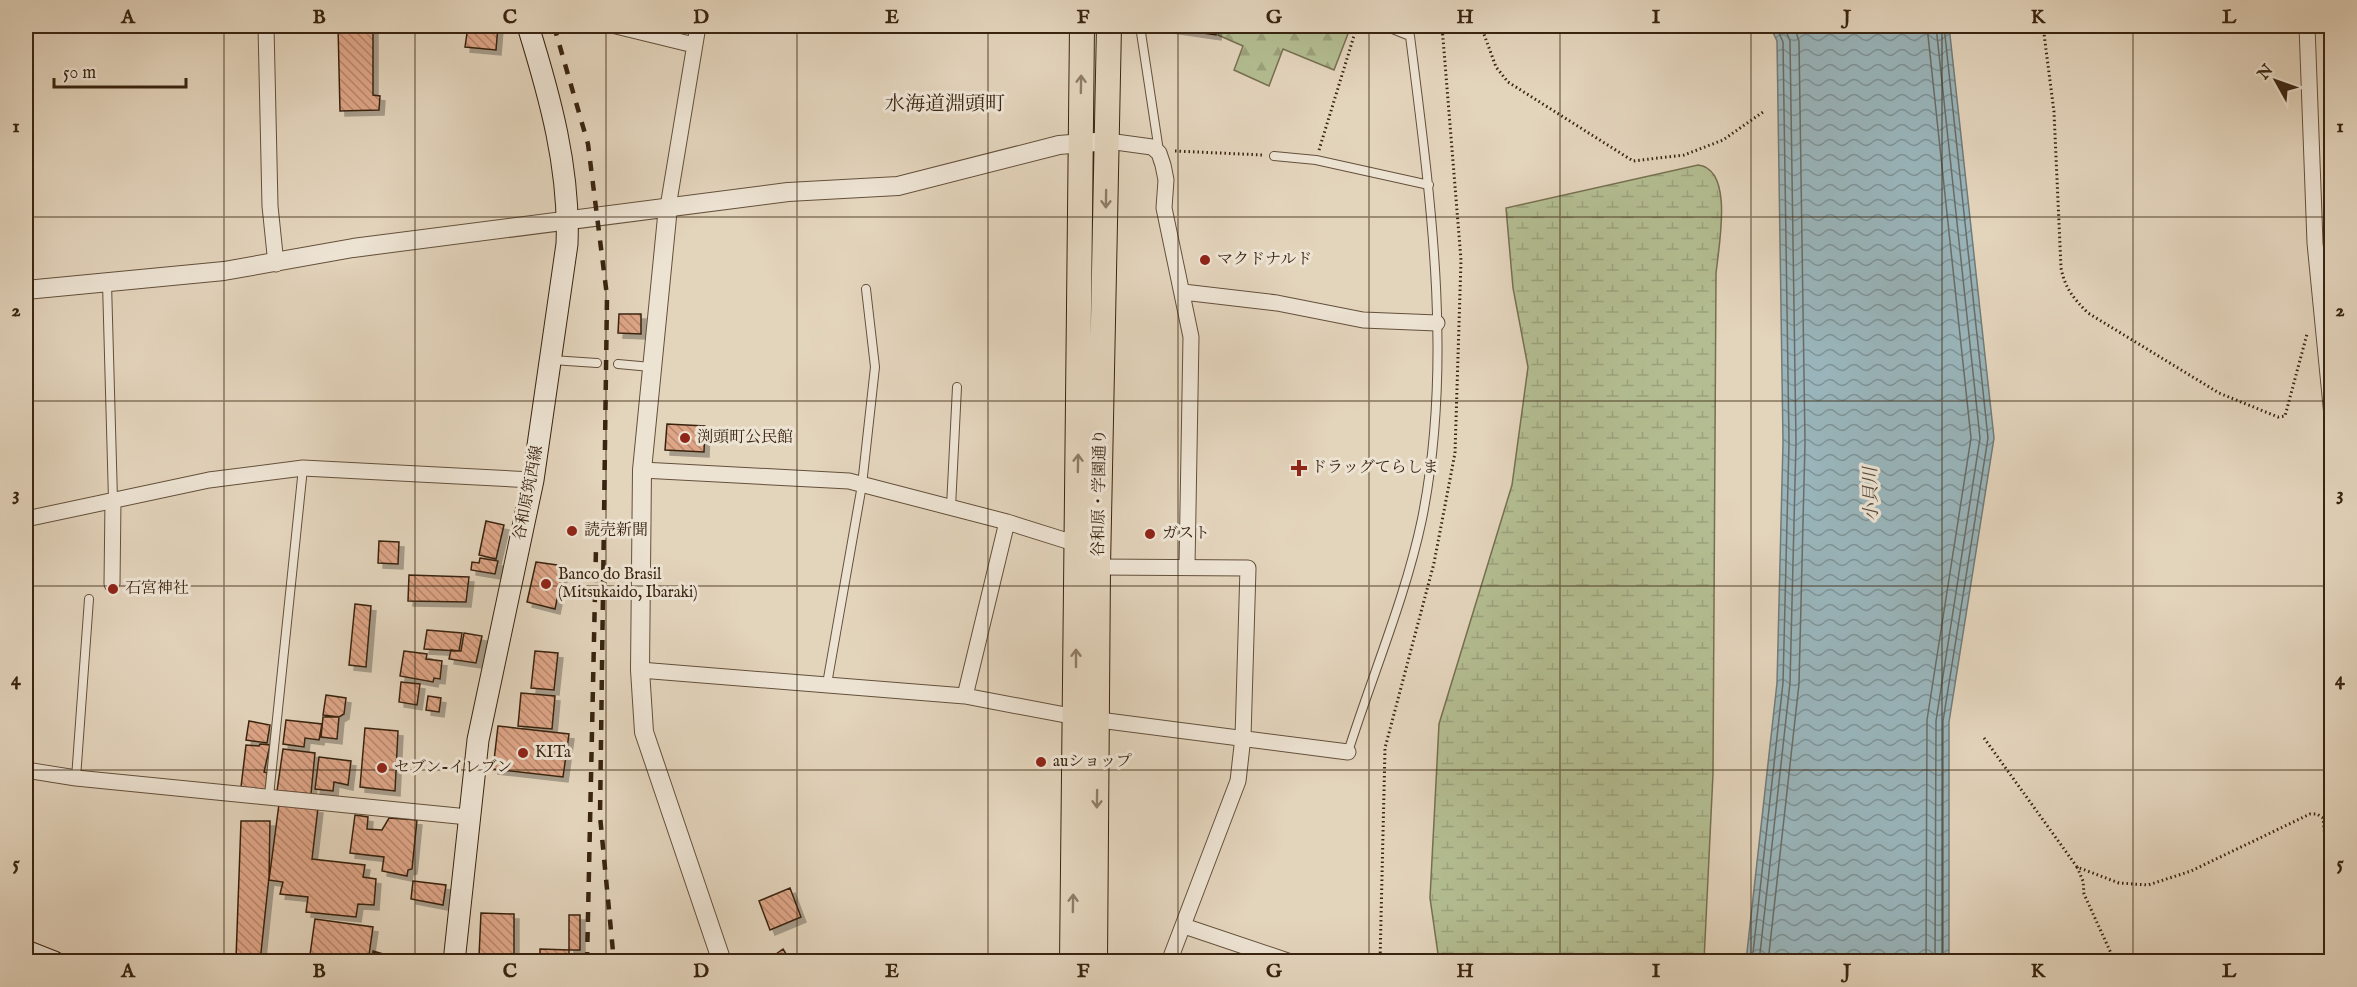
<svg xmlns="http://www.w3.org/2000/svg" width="2357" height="987" viewBox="0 0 2357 987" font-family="'IM FELL English','Noto Serif JP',serif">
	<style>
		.forest { fill: url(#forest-firs); stroke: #767050; stroke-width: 1.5 }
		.wetland { fill: url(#wetland-marsh); stroke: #767050; stroke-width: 1.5 }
		.water { fill: url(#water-waves); stroke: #737b77; stroke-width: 1.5 }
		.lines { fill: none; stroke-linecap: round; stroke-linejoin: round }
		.shore { stroke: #696c66; stroke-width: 1.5 }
		.building { fill: url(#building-back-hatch); stroke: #392410; stroke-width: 1.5; filter: url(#shadow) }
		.service-casing { stroke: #64503b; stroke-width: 10 }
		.minor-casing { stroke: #64503b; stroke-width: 17 }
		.tertiary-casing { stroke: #64503b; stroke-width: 20 }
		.secondary-casing { stroke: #392410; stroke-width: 23 }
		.trunk-casing { stroke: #392410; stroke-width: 26 }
		.path { stroke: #392410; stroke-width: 3; stroke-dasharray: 1.5 3; stroke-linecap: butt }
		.service { stroke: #ede3d3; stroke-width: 8 }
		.minor { stroke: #ede3d3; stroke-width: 15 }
		.tertiary { stroke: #ede3d3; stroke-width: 18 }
		.secondary { stroke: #ede3d3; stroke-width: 21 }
		.trunk { stroke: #e3d4bc; stroke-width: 24 }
		.rail { stroke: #392410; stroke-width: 4.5; stroke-dasharray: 10 10; stroke-linecap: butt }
		.oneway { stroke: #8e7c66 }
		.grid { fill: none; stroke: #392410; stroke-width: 1.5; stroke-opacity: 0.55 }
		.poi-dot { fill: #8f2418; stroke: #ede3d3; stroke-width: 2 }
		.labels { text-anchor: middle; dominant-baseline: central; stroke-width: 6; stroke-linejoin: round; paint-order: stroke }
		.poi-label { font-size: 16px; fill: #392410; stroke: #ede3d3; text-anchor: start }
		.street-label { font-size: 16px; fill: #392410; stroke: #ede3d3 }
		.water-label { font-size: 18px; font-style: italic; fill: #51483b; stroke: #ede3d3 }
		.quarter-label { font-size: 20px; fill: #392410; stroke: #ede3d3 }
		.neatline { fill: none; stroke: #392410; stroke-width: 2 }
		.grid-label { font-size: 20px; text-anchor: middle; font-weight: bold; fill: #392410 }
	</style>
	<defs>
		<pattern id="forest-firs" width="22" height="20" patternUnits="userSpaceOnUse" patternTransform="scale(1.5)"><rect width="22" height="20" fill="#b3bd91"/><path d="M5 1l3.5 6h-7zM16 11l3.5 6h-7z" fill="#9ba27c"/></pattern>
		<pattern id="wetland-marsh" width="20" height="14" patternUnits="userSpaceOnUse" patternTransform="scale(1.5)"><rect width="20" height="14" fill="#b3bd91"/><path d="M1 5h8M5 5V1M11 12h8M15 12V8" fill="none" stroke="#9ba27c"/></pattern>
		<pattern id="water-waves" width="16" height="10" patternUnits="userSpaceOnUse" patternTransform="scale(1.5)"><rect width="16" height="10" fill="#99b5bb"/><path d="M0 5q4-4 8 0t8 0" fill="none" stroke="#7e9397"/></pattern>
		<pattern id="building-back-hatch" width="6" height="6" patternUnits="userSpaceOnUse" patternTransform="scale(1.5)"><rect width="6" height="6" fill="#dea587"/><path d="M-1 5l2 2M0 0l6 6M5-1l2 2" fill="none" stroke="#b5866d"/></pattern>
		<filter id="shadow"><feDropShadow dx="5" dy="5" stdDeviation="0" flood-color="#0004"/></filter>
	</defs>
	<rect width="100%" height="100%" fill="#e3d4bc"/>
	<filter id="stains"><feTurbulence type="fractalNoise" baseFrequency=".00333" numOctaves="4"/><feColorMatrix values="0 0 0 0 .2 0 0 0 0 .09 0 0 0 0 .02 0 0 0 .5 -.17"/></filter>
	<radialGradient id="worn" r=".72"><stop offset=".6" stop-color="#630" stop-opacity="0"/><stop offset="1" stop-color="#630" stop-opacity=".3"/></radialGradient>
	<path class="forest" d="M1221,26H1351L1334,70L1283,49L1269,86L1234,70L1243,46L1218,35Z"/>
	<path class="wetland" d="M1698,165C1735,169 1718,249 1716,274L1713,774L1704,961H1439L1430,898L1439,724L1512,485L1528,367L1513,288L1506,208Z"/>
	<path class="water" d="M1770,26H1949L1994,438L1949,722V961H1746L1777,683L1783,442L1777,41Z"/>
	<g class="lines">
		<path class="shore" d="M1752,962L1783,683L1789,442L1783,42L1776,26
			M1759,962L1790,683L1796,442L1790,41L1784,26
			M1768,962L1799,684L1805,442L1799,41L1794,26
			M1926,962L1927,720L1971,438L1927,26
			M1935,962L1936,721L1980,438L1936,26
			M1943,962V721L1988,438L1944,26"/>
	</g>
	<path class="building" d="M338,26H373V95L380,96L379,110L340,111Z
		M468,26H498L496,50L465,47Z
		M1154,26H1217L1216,35Z
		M619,314H641V334L618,333Z
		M667,424L705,426L704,452L665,450Z
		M486,521L504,525L496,559L479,555Z
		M379,541L399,542L398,564L378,563Z
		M480,558L498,561L495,574L471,570L472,562L479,563Z
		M536,562L564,566L555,609L527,602Z
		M409,575L469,577L466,602L408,601Z
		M355,604L371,606L366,667L349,665Z
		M427,630L462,633L459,651L424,649Z
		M464,633L482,636L476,663L449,659L451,650L461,651Z
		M404,651L427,654L426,659L442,661L440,679L434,678L433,682L400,676Z
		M535,651L558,653L554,690L531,688Z
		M401,682L420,684L417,705L399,702Z
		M521,693L555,696L552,729L518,726Z
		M326,695L346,698L344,714L339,717L323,715Z
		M428,696L441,698L439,712L426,710Z
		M323,717H339L337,739L321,737Z
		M286,720L322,724L319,740L305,738L304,747L283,744Z
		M249,721L270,725L267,743L246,740Z
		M498,726L569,734L563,777L493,769Z
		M365,728L398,731L395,791L360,787Z
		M260,744L270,745L264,772L267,773L266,791L241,787L246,745L259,746Z
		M283,749L315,753L311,794L277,791Z
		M319,757L351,761L348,785L334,782L333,791L315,789Z
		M279,804L318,808L312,859L365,865L363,877L376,879L374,905L358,904L356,917L306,912L308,897L280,894L283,882L269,880Z
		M355,815L368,817L367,829L382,830L389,818L417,820L412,869L408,870L407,876L382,871L384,857L350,853Z
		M241,821H270L269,877L260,962L236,959Z
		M413,881L446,885L443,905L411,899Z
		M790,888L801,917L770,930L759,901Z
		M481,913L514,914V962H474V956H479Z
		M569,915H580V950H569Z
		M315,919L373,927L368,962H309Z
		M540,949L569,950V962H540Z
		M783,949L791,962H765Z
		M373,951L397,958L396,962H372Z"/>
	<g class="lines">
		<g class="service-casing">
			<path id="service" d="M1140,26L1159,151
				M1274,156L1316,160L1429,185
				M107,283L113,500
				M552,360L597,363
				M618,364L651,367
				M951,507L957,387
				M827,684L862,485L875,367L866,289
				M1348,752C1372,676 1406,596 1422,519C1454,360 1430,195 1410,36L1385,26
				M76,778L89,599
				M269,796L303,468"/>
		</g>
		<g class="minor-casing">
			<path id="minor" d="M266,26L270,206L276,264
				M616,26L694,45
				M2307,26L2315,243L2332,416
				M1108,141L1152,147L1159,153L1163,165L1166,180L1164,208L1191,337L1187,566
				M668,207L698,26
				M1183,292L1277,303L1363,320L1437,323
				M642,470L849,481L1007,522L1077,544
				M26,519L209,480L303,468L533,480
				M1098,567L1248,568L1243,737L1238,781L1169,962
				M112,584L113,500
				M640,670L965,696L1076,717L1348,752
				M965,696L1007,522
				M26,770L76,778L468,817
				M1184,926L1291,962"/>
		</g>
		<g class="tertiary-casing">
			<path id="tertiary" d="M668,207L642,470L640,670L644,732L722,962
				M26,290L224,271L353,248L788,192L898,186L1059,145L1108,141"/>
		</g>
		<g class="secondary-casing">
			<path id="secondary" d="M26,951L54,962
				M454,962L478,740L533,480L567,244C570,169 550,97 528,26"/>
		</g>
		<g class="trunk-casing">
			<path id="trunk" d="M1072,962L1082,26
				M1095,962L1098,567L1109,26"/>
		</g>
		<path class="path" d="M1481,26L1496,67L1508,82L1633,161L1684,155L1723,140L1763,112
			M2043,26L2054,112L2061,268C2065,288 2073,298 2088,313L2219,393L2278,417L2285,416L2307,334
			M1319,150L1357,26
			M1175,151L1263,155
			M1984,738L2077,867L2119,883L2148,885L2191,871L2310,814H2317L2323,818L2332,905
			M2077,867L2083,881L2084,894L2115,962
			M1380,962L1385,748L1434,563L1455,453L1461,260L1442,26"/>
		<use href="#service" class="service"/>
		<use href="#minor" class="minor"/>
		<use href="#tertiary" class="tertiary"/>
		<use href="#secondary" class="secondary"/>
		<use href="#trunk" class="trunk"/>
		<path class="rail" d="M554,26L588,144L607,296L600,816L614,962
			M587,962L596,547"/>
	</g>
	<defs><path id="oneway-shaft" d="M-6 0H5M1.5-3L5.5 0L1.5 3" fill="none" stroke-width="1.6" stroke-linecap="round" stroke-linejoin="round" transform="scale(1.5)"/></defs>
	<g class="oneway">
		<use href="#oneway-shaft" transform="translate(1081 84) rotate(-89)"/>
		<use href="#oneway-shaft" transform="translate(1106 199) rotate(91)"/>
		<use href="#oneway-shaft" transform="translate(1078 463) rotate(-89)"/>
		<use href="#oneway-shaft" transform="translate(1076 658) rotate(-90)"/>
		<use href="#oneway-shaft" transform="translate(1097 799) rotate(91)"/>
		<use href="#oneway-shaft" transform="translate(1073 903) rotate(-89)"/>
	</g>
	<path class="grid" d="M224,26V962M415,26V962M606,26V962M797,26V962M988,26V962M1178,26V962M1369,26V962M1560,26V962M1751,26V962M1942,26V962M2133,26V962M26,217H2332M26,401H2332M26,586H2332M26,770H2332"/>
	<g class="poi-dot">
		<circle cx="1205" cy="260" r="6"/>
		<circle cx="685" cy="438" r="6"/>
		<path d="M1296 459h6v6h6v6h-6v6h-6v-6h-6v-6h6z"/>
		<circle cx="572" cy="531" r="6"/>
		<circle cx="1150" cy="534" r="6"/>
		<circle cx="546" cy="584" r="6"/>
		<circle cx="113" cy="589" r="6"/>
		<circle cx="523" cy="753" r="6"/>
		<circle cx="1041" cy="762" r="6"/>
		<circle cx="382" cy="768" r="6"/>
	</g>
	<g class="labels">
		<g class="poi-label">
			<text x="1217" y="260">マクドナルド</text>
			<text x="697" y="438">渕頭町公民館</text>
			<text x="1311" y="468">ドラッグてらしま</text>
			<text x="584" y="531">読売新聞</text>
			<text x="1162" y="534">ガスト</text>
			<text x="558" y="575">Banco do Brasil<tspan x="558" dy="18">(Mitsukaido, Ibaraki)</tspan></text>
			<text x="125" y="589">石宮神社</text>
			<text x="535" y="753">KITa</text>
			<text x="1053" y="762">auショップ</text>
			<text x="394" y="768">セブン-イレブン</text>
		</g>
		<g class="street-label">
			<text transform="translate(529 493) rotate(-79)">谷和原筑西線</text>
			<text transform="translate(1100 493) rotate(-89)">谷和原・学園通り</text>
		</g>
		<g class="water-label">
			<text transform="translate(1872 494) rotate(-91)">小貝川</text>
		</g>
		<g class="quarter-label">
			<text x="945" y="104">水海道淵頭町</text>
		</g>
	</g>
	<rect width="2357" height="987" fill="none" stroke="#e3d4bc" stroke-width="66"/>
	<g transform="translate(2276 81) rotate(310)" stroke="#ede3d3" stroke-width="4.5" paint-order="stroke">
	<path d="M0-4.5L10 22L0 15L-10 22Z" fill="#392410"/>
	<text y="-9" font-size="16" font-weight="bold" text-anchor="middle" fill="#392410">N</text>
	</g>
	<path d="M54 78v9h132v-9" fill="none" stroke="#392410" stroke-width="3"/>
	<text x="63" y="78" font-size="18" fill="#392410" stroke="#ede3d3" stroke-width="4.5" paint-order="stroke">50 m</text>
	<rect x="33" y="33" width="2291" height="921" class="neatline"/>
	<g class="grid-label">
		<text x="128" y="23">A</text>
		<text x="319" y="23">B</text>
		<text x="510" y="23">C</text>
		<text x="701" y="23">D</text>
		<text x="892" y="23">E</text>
		<text x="1083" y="23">F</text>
		<text x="1274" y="23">G</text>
		<text x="1465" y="23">H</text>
		<text x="1656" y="23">I</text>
		<text x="1847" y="23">J</text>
		<text x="2038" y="23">K</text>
		<text x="2229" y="23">L</text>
		<text x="16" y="132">1</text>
		<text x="2340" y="132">1</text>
		<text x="16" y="316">2</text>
		<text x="2340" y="316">2</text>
		<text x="16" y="500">3</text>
		<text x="2340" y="500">3</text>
		<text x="16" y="685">4</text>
		<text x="2340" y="685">4</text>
		<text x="16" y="869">5</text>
		<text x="2340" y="869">5</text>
		<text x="128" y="977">A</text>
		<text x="319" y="977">B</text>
		<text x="510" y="977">C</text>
		<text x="701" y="977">D</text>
		<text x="892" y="977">E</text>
		<text x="1083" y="977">F</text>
		<text x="1274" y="977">G</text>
		<text x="1465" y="977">H</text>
		<text x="1656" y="977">I</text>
		<text x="1847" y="977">J</text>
		<text x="2038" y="977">K</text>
		<text x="2229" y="977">L</text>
	</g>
	<rect width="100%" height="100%" filter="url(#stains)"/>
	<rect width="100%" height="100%" fill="url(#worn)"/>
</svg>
